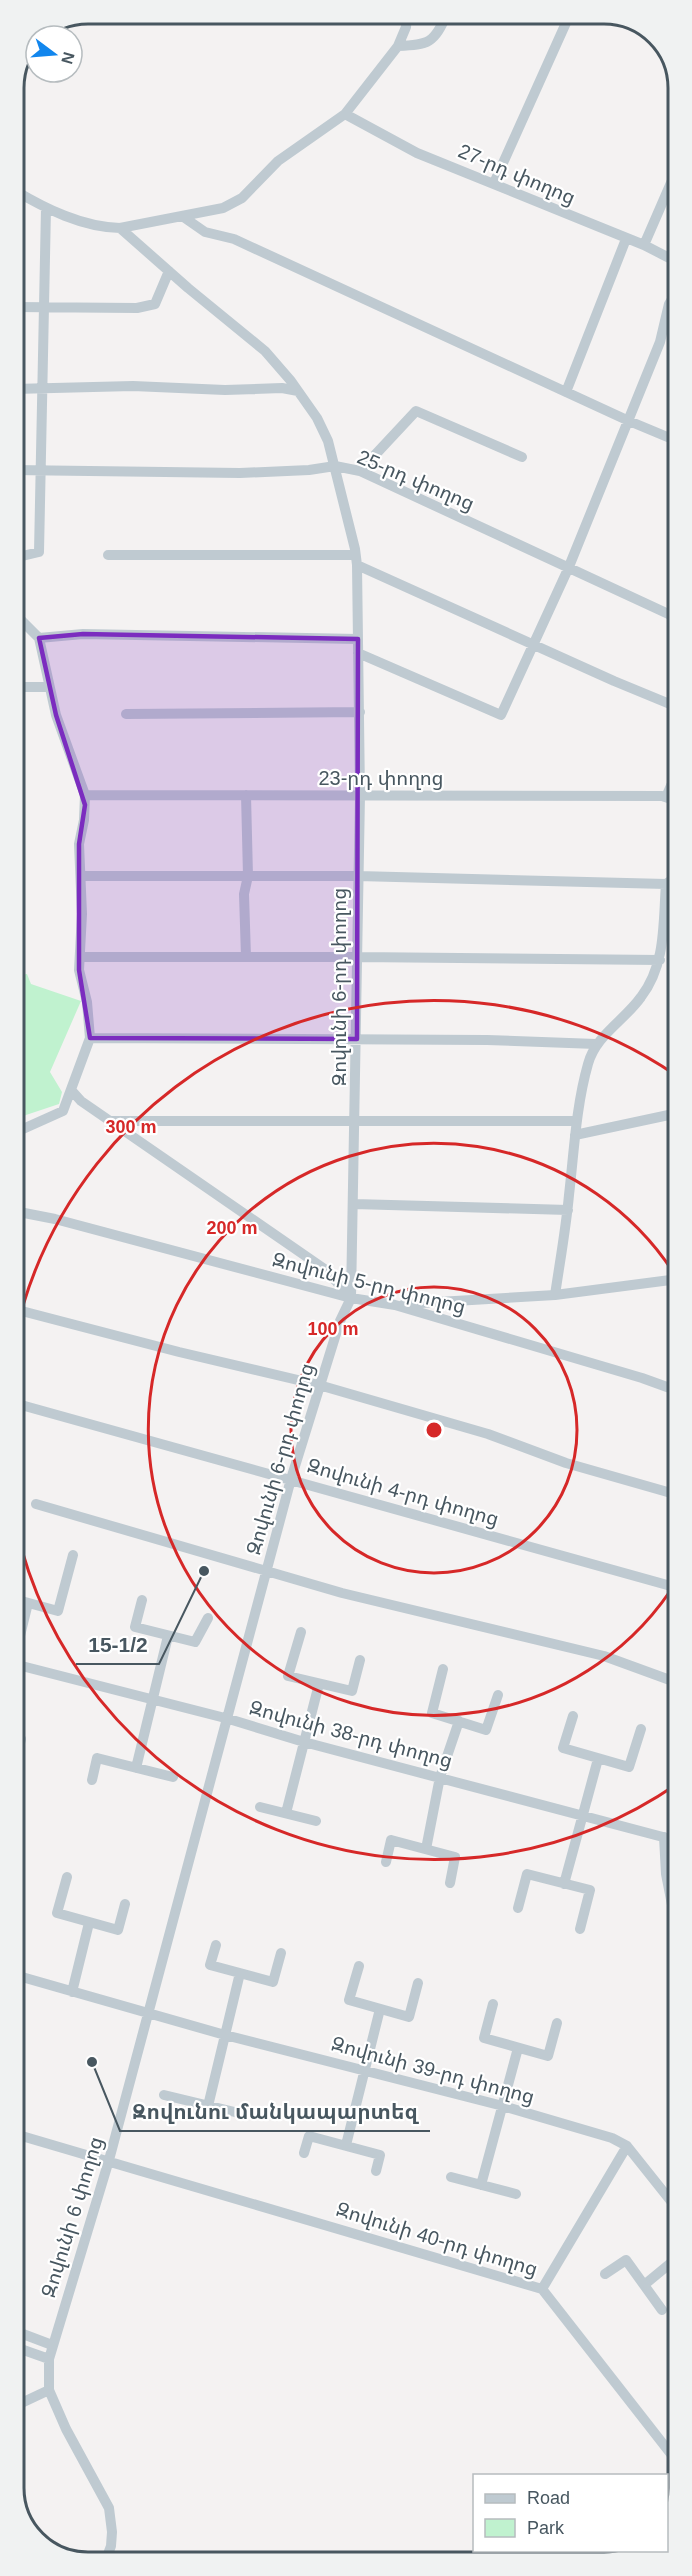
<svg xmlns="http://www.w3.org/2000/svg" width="692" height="2576" viewBox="0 0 692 2576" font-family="Arial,'Noto Sans Armenian',sans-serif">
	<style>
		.green { fill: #c0f2cf }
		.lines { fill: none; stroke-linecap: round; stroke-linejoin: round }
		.minor { stroke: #bfcad1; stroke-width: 10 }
		.marked { fill: #7b2cbf; fill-opacity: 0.2; stroke: #7b2cbf; stroke-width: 4.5; stroke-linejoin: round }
		.ring { fill: none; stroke: #d62828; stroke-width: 3 }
		.labels { text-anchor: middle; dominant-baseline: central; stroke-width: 4.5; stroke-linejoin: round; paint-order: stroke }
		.street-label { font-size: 20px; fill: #485760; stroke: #fff }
		.rim { fill: none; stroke: #485760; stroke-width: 3 }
		.centre { fill: #d62828; stroke: #fff; stroke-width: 3 }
		.ring-label { font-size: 18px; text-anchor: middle; font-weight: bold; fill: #d62828; stroke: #fff; stroke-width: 4.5; stroke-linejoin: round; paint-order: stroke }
		.leader { fill: none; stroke: #485760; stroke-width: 2 }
		.callout-dot { fill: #485760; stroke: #fff; stroke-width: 2 }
		.callout-label { font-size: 21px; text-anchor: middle; font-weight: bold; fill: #485760; stroke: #fff; stroke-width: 4.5; stroke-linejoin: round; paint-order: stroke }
	</style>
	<rect width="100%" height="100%" fill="#f4f2f2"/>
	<path class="green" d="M27,974L31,984L81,1001L50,1072L62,1092L59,1104L26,1115L14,1122V976Z
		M675,1854L678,1855V1914L673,1884Z"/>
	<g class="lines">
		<path class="minor" d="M398,46C429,45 434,43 447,14
			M345,114L417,153L644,245L677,262
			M494,183L570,14
			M14,190C46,209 82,227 120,228L223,208L242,198L278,161L345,114L398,46L406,27L407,14
			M182,216L205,232L234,239L629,421L677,441
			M644,245L677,169
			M14,307L137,308L155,304L169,271
			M14,389L133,386L225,390L282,388L298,391
			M566,392L626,239
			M14,470L240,473L309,470L335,466L360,471L677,618
			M360,471L416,411L522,457
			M108,555H355
			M357,565L614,681L677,707
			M14,574L18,557L39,552L46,208
			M14,613L39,638L83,634L358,639
			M39,638L56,715L85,795L84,820L79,844L82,914L79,970L87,1002L90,1038L487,1040L596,1044
			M358,653L501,715L568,569L660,342L669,304L677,291
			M14,687H49
			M126,714L360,712
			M85,795L662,796L677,801
			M246,795L248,876L244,894L246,957
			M666,797L677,772
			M81,876H358L666,884
			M80,957H358L660,960
			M72,1091L81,1101L326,1270L351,1298
			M111,1121H577
			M14,1133L63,1111L90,1038
			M575,1135L678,1113
			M354,1204L568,1210
			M14,1211L55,1219L351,1298L395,1305L642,1378L678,1391
			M555,1295C560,1261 566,1228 569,1195C574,1152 576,1106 588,1064C596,1035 624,1021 641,997C666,965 663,923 666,884L677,876
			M404,1304L555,1295L678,1279
			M14,1309L179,1352L319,1385L488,1434L566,1463L678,1495
			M14,1403L678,1588
			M36,1504L342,1593L604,1656L678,1683
			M14,1599L58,1611L73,1555
			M142,1600L135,1627L195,1642L208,1618
			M301,1632L288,1676L352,1691L360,1660
			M14,1660L28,1603
			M14,1664L229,1719L304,1742L678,1841
			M443,1669L432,1713L486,1730L498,1695
			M573,1716L563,1748L629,1767L641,1729
			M15,1738L21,1739L16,1759
			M136,1768L168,1636
			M92,1780L97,1758L173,1777
			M260,1807L316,1821
			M286,1813L319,1684
			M664,1837L666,1874L675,1920L678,1926
			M426,1849L440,1777L459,1721
			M386,1862L391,1840L455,1857L450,1883
			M67,1877L57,1913L118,1930L125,1904
			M564,1884L598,1759
			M518,1908L527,1874L590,1890L580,1929
			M216,1945L210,1965L273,1982L281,1953
			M359,1966L349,2000L409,2017L418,1983
			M15,1975L225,2035L503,2106L612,2138L627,2146L678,2210
			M72,1992L89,1923
			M493,2004L484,2038L548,2056L557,2023
			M164,2095L243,2114
			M208,2106L240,1973
			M15,2134L542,2289L678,2463
			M346,2145L380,2009
			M304,2153L309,2136L380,2155L376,2171
			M451,2177L516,2194
			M481,2185L518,2048
			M605,2274L626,2260L662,2310
			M644,2285L678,2257
			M542,2289L627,2146
			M15,2331L52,2345
			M15,2347L49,2359
			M15,2406L49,2390
			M105,2562L111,2546L112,2532L109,2508L66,2429L49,2390V2359L109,2160L291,1479L340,1321L351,1298L360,795L357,565L355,549L328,441L317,418L291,381L265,351L188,288L120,228"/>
	</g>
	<path class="marked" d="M83,634L358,639L357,1039L90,1038L79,970V844L85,805L56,715L39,638Z"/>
	<g class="ring">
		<circle cx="434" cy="1430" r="143"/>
		<path d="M678 1579A286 286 0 1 1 677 1278"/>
		<path d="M677 1784A429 429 0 0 1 15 1523M14 1341A429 429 0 0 1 677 1076"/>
	</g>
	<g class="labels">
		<g class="street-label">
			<text transform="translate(517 174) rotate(23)">27-րդ փողոց</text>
			<text transform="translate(416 480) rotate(23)">25-րդ փողոց</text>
			<text x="381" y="778">23-րդ փողոց</text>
			<text transform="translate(339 987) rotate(-90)">Զովունի 6-րդ փողոց</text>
			<text transform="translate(369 1283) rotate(14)">Զովունի 5-րդ փողոց</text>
			<text transform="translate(280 1459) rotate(-74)">Զովունի 6-րդ փողոց</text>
			<text transform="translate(403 1492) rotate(16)">Զովունի 4-րդ փողոց</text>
			<text transform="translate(351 1734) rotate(15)">Զովունի 38-րդ փողոց</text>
			<text transform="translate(433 2070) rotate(15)">Զովունի 39-րդ փողոց</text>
			<text transform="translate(72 2217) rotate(-73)">Զովունի 6 փողոց</text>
			<text transform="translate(437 2239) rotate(17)">Զովունի 40-րդ փողոց</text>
		</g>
	</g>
	<path d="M0 0H692V2576H0ZM88 24H604A64 64 0 0 1 668 88V2488A64 64 0 0 1 604 2552H88A64 64 0 0 1 24 2488V88A64 64 0 0 1 88 24Z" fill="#f0f2f2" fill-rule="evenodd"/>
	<path class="rim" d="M88 24H604A64 64 0 0 1 668 88V2488A64 64 0 0 1 604 2552H88A64 64 0 0 1 24 2488V88A64 64 0 0 1 88 24Z"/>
	<circle cx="434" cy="1430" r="9" class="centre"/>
	<g class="ring-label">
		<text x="131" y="1133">300 m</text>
		<text x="232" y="1234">200 m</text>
		<text x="333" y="1335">100 m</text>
	</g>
	<path class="leader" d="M204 1571L159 1664H76M92 2062L120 2131H430"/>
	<g class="callout-dot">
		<circle cx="204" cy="1571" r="6"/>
		<circle cx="92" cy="2062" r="6"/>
	</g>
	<g class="callout-label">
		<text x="118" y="1652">15-1/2</text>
		<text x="275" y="2119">Զովունու մանկապարտեզ</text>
	</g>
	<rect x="473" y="2474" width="195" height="78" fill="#ffffff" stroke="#b6bcbf" stroke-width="1.5"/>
	<rect x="485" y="2494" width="30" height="9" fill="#bfcad1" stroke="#b6bcbf" stroke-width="1.5"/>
	<text x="527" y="2504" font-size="18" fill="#485760">Road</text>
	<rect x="485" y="2519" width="30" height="18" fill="#c0f2cf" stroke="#b6bcbf" stroke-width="1.5"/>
	<text x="527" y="2534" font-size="18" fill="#485760">Park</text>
	<g transform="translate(54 54) rotate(106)"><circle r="28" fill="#ffffff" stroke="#b6bcbf" stroke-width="1.5"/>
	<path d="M0-4.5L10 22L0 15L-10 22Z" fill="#1286ed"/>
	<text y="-9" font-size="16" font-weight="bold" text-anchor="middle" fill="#485760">N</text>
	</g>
</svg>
